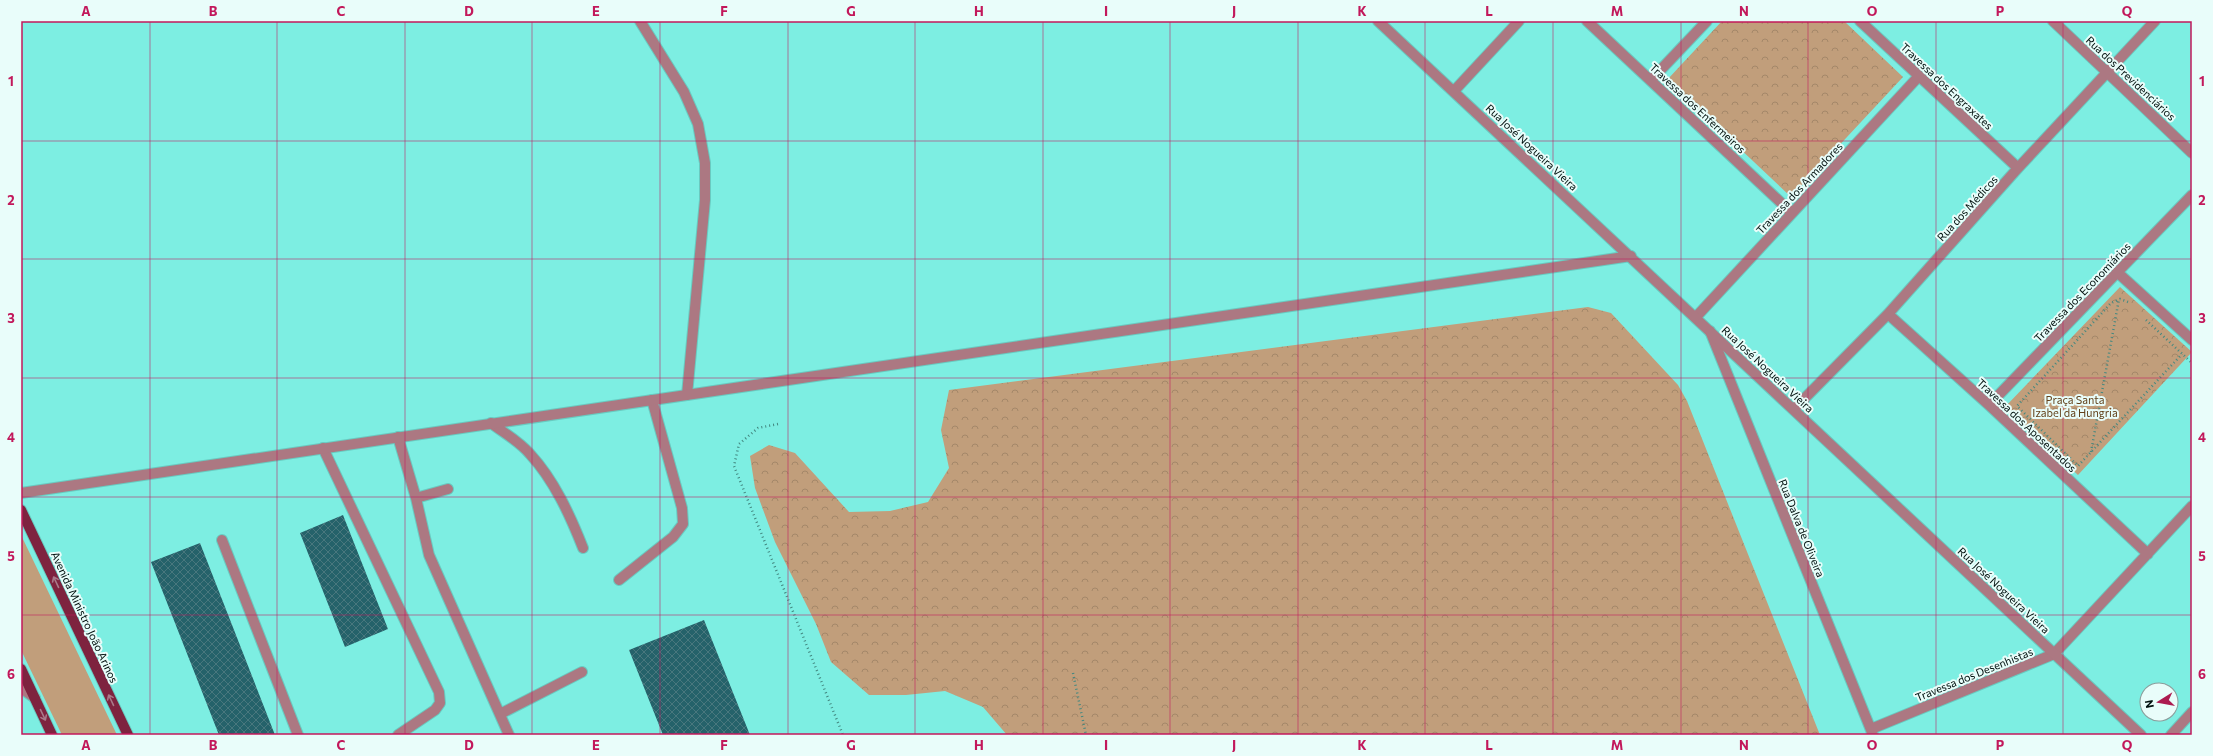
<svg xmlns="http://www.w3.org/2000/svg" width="2213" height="756" viewBox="0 0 2213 756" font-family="Commissioner,sans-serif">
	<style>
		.grass { fill: #c19e7b }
		.forest { fill: url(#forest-crowns) }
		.building { fill: url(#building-cross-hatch) }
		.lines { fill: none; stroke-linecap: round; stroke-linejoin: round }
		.service-casing { stroke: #69cac0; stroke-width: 12 }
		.minor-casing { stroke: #69cac0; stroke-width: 12 }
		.tertiary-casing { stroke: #69cac0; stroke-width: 12 }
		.primary-casing { stroke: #69cac0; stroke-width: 12 }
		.path { stroke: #438880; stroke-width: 2.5; stroke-dasharray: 1 3; stroke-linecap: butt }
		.service { stroke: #ac7882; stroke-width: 10 }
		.minor { stroke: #ac7882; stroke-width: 10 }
		.tertiary { stroke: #ac7882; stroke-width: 10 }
		.primary { stroke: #7e233f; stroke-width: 10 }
		.oneway { stroke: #a97a8a }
		.grid { fill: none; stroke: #c2185b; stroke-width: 1; stroke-opacity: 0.55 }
		.labels { text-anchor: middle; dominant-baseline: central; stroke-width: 4; stroke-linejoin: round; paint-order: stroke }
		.street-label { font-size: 11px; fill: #00100e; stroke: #e9fdfa }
		.park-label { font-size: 11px; fill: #63411a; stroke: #e9fdfa }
		.neatline { fill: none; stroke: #c2185b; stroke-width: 1.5 }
		.grid-label { font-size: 13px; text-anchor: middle; font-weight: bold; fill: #c2185b }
	</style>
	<defs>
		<pattern id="forest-crowns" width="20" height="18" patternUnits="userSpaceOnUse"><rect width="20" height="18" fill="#c19e7b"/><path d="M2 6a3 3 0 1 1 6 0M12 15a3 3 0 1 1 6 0" fill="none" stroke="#a48769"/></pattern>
		<pattern id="building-cross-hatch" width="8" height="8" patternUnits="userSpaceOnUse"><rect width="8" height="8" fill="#25626a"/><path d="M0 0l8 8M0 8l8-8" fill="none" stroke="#48777d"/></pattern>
	</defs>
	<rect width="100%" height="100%" fill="#7deee2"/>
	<path class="grass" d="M21,535L117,735H62L21,650Z"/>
	<path class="forest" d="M1722,21H1844L1903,77L1791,197L1667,80Z
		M2120,287L2192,352L2078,475L2004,408Z
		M1588,307L1611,313L1678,385L1687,401L1820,735H1007L983,707L945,691L906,695H869L831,662L816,624L775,542L755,488L750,456L769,445L795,453L849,512L890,511L928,502L949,468L941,430L949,390Z"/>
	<path class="building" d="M343,515L388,629L345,647L300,533Z
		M200,543L275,735H219L151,562Z
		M704,620L750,735H663L629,650Z"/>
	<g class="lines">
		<g class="service-casing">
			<path id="service" d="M640,21L684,92L698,124L705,163V200L687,395
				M491,423C504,433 519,441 530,454C554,480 570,515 583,548
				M398,437L416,498L429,555L509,735
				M323,448L439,692L440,703L435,710L398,735
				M416,498L448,489
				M222,540L298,735
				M619,580L673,537L683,524L682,508L652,400
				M500,714L582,672"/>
		</g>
		<g class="minor-casing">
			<path id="minor" d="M1587,21L1792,213
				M1860,21L2018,168
				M2053,21L2192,153
				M1651,80L1707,21
				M1454,91L1519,21
				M2117,272L2192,340
				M1888,314L1989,405L2148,554
				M1696,317L1919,76
				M1710,331L1873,735
				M1989,405L2192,195
				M1794,409L1888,314L2018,168L2155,21
				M21,493L1631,256
				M21,688L35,698
				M1871,729L2054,654L2192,506
				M2171,735L2192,712"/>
		</g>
		<g class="tertiary-casing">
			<path id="tertiary" d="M1378,21L2141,735"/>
		</g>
		<g class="primary-casing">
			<path id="primary" d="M21,510L128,735
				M21,669L52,735"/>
		</g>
		<path class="path" d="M2128,302L2120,299L2111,303L2017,406L2078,466L2182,354
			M2146,320L2192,363
			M778,424L758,428L739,444L734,466L843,735
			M2091,452L2119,299
			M1073,673L1086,735"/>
		<use href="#service" class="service"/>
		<use href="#minor" class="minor"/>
		<use href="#tertiary" class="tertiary"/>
		<use href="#primary" class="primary"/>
	</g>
	<defs><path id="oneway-shaft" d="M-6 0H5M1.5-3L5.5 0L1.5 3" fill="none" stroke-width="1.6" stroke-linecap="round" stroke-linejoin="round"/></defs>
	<g class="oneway">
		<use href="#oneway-shaft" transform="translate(56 582) rotate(-115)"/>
		<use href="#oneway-shaft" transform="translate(111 700) rotate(-115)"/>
		<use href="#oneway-shaft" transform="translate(43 715) rotate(65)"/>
	</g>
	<path class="grid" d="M150,21V735M277,21V735M405,21V735M532,21V735M660,21V735M788,21V735M915,21V735M1043,21V735M1170,21V735M1298,21V735M1425,21V735M1553,21V735M1681,21V735M1808,21V735M1936,21V735M2063,21V735M21,141H2192M21,259H2192M21,378H2192M21,497H2192M21,615H2192"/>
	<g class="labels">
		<g class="street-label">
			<text transform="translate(2131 78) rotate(43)">Rua dos Previdenciários</text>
			<text transform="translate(1947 86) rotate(43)">Travessa dos Engraxates</text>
			<text transform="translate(1698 108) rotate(43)">Travessa dos Enfermeiros</text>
			<text transform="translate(1532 147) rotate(43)">Rua José Nogueira Vieira</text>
			<text transform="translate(1799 188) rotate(-47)">Travessa dos Armadores</text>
			<text transform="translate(1967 208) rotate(-48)">Rua dos Médicos</text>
			<text transform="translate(2082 292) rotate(-46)">Travessa dos Economiários</text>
			<text transform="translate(1768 369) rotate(43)">Rua José Nogueira Vieira</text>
			<text transform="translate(2027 425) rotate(43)">Travessa dos Aposentados</text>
			<text transform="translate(1802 528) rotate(68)">Rua Dalva de Oliveira</text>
			<text transform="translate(2004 590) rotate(43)">Rua José Nogueira Vieira</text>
			<text transform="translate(85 617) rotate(65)">Avenida Ministro João Arinos</text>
			<text transform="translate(1974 674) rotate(-22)">Travessa dos Desenhistas</text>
		</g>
		<g class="park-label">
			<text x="2075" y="399">Praça Santa<tspan x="2075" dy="13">Izabel da Hungria</tspan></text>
		</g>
	</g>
	<rect width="2213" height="756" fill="none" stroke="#e9fdfa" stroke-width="44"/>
	<g transform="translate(2159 702) rotate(259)"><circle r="19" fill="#e9fdfa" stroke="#8c9e9c"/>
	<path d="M0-3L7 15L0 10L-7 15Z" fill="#ac1b50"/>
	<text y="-6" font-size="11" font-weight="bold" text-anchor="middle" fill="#00100e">N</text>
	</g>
	<rect x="22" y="22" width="2169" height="712" class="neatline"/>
	<g class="grid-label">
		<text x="86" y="16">A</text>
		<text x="213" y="16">B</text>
		<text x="341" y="16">C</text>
		<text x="469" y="16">D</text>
		<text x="596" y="16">E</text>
		<text x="724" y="16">F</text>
		<text x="851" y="16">G</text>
		<text x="979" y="16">H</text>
		<text x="1106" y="16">I</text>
		<text x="1234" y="16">J</text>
		<text x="1362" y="16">K</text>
		<text x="1489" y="16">L</text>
		<text x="1617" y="16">M</text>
		<text x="1744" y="16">N</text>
		<text x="1872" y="16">O</text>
		<text x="2000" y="16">P</text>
		<text x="2127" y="16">Q</text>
		<text x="11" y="86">1</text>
		<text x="2202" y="86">1</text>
		<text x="11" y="205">2</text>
		<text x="2202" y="205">2</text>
		<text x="11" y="323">3</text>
		<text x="2202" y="323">3</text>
		<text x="11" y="442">4</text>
		<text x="2202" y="442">4</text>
		<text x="11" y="561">5</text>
		<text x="2202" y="561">5</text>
		<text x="11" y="679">6</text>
		<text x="2202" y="679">6</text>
		<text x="86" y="750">A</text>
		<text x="213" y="750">B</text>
		<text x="341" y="750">C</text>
		<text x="469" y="750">D</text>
		<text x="596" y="750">E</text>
		<text x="724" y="750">F</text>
		<text x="851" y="750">G</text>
		<text x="979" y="750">H</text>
		<text x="1106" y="750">I</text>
		<text x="1234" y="750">J</text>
		<text x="1362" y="750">K</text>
		<text x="1489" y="750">L</text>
		<text x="1617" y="750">M</text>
		<text x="1744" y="750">N</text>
		<text x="1872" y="750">O</text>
		<text x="2000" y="750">P</text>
		<text x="2127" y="750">Q</text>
	</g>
</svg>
